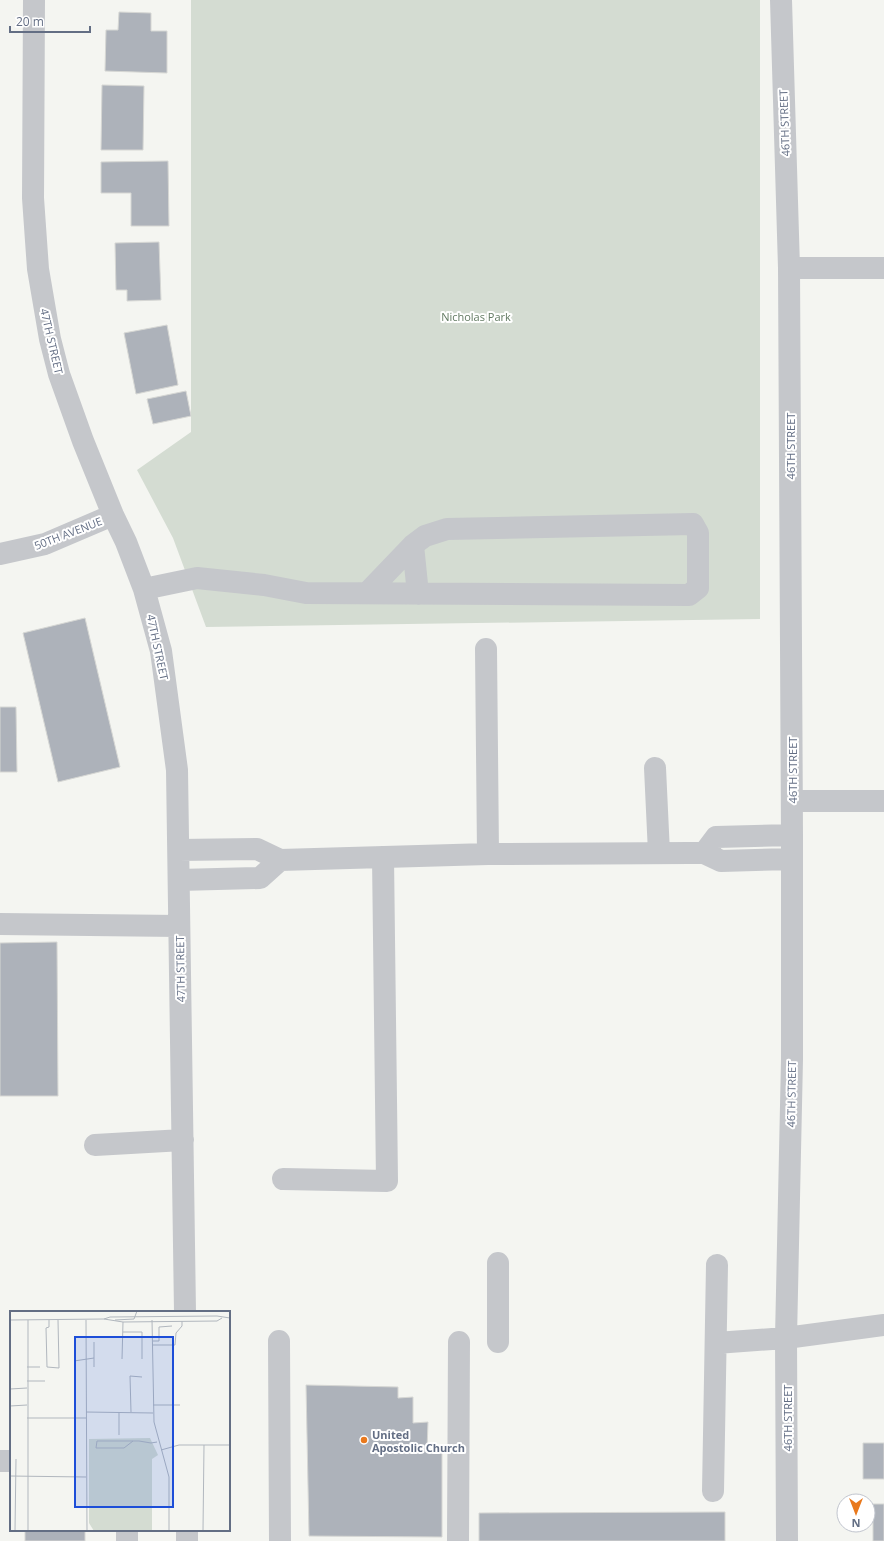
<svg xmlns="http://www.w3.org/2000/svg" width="884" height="1541" viewBox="0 0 884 1541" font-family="'Open Sans',sans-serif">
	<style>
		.green { fill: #d4dcd2 }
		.building { fill: #adb2ba; stroke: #d6d7d4 }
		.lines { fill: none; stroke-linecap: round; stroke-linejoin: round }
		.minor { stroke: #c5c7cb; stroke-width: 22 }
		.poi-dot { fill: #e9791d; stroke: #fff; stroke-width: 1.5 }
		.labels { text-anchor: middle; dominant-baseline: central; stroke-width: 4; stroke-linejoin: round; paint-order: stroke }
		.street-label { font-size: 11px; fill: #636e84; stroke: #fff }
		.park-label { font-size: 11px; fill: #627a62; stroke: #fff }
		.poi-label { font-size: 11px; font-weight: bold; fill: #636e84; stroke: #fff; text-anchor: start }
		.inset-road { fill: none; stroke: #b1b7be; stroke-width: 1 }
		.view { fill: #1d4ed8; fill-opacity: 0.15; stroke: #1d4ed8; stroke-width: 2 }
		.inset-edge { fill: none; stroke: #636e84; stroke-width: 2 }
	</style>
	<rect width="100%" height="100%" fill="#f4f5f1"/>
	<path class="green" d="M191,0H760V619L206,627L173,538L137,470L191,432Z"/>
	<path class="building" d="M119,12L151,13V31H167V73L105,71L106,30H118Z
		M102,85L144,86L143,150H101Z
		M168,161L169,226H131V193H101V162Z
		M159,242L161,300L127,301V290H116L115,243Z
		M167,325L178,385L136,394L124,333Z
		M186,391L191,416L153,424L147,399Z
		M85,618L120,767L58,782L23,633Z
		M0,707H16L17,772H0Z
		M57,942L58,1096H0V943Z
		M306,1385L398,1387V1398L413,1397V1423L428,1422L427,1449L442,1450V1537L309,1536Z
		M863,1443H884V1479H863Z
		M873,1504H884V1541H873Z
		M725,1512V1541H479V1513Z
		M25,1530H85V1541H25Z"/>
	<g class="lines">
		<path class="minor" d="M34,0L33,198L38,269L50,339L59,374L83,441L113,515L126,542L144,589L161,651L177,770L185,1312
			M781,0L789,268L792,835V1059L786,1338L787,1541
			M789,268H884
			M413,545L418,594
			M0,554L45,544L113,515
			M144,589L197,578L264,585L306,593L689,595L698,588V533L693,524L447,529L425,536L413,545L367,593
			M486,649L488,854
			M655,768L659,853
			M792,801H884
			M179,850L257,849L280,860L488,854L689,853H704L721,861L792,859
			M704,853L716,837L792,835
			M179,880L260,878L280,860
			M0,924L179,926
			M95,1145L183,1140
			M283,1179L387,1181L383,857
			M498,1263V1342
			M279,1341L280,1541
			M716,1343L786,1338L884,1325
			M0,1461H11
			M713,1491L717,1265
			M187,1530V1541
			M127,1541V1530
			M458,1541L459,1342"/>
	</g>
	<circle class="poi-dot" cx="364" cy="1440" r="4"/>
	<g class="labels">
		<g class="street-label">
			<text transform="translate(784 123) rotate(-92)">46TH STREET</text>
			<text transform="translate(52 341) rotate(77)">47TH STREET</text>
			<text transform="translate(790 446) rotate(-90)">46TH STREET</text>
			<text transform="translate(68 533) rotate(-21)">50TH AVENUE</text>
			<text transform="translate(158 647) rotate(78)">47TH STREET</text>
			<text transform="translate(792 770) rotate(-90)">46TH STREET</text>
			<text transform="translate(180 969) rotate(-91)">47TH STREET</text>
			<text transform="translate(791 1094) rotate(-89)">46TH STREET</text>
			<text transform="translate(787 1418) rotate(-90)">46TH STREET</text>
		</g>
		<g class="park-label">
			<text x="476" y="316">Nicholas Park</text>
		</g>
		<g class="poi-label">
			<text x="372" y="1434">United<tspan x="372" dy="13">Apostolic Church</tspan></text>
		</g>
	</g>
	<g transform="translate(10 1311)">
		<rect width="220" height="220" fill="#f4f5f1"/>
		<path d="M140,127L148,144L142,148V220H84L79,212V128Z" fill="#d4dcd2"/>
		<path class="inset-road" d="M94,8L100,6L207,5L220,7M0,9L94,8L113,11L207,10L212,7M18,9V220M39,9V16L36,17L37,56L49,57L48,9M76,9L77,220M105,9L124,8L127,0M142,9L144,111L159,166V220M113,21H132V48M143,30H149V16L162,15M143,34H165L166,22L172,15V10M112,48L113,11M64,50L84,47M17,56H30M84,56V31M17,70H35M0,78L17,77M143,94H170M0,95L17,94M76,101L143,102M109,101V124M121,101L120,65L132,66M17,107H76M123,130L114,137H86L87,130H129L141,132L147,131M151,139L169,134H220M0,165L76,166M5,220L6,148M193,220L194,134"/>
		<path class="view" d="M65,26H163V196H65Z"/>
		<rect width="220" height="220" class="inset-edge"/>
	</g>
	<g transform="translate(856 1513) rotate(180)"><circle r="19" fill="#ffffff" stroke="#c1c5ce"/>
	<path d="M0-3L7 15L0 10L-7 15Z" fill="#e9791d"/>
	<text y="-6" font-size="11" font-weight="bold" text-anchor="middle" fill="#636e84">N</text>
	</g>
	<path d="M10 26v6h80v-6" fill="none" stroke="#636e84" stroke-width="2"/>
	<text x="16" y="26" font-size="12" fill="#636e84" stroke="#ffffff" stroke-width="3" paint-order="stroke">20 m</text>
</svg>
